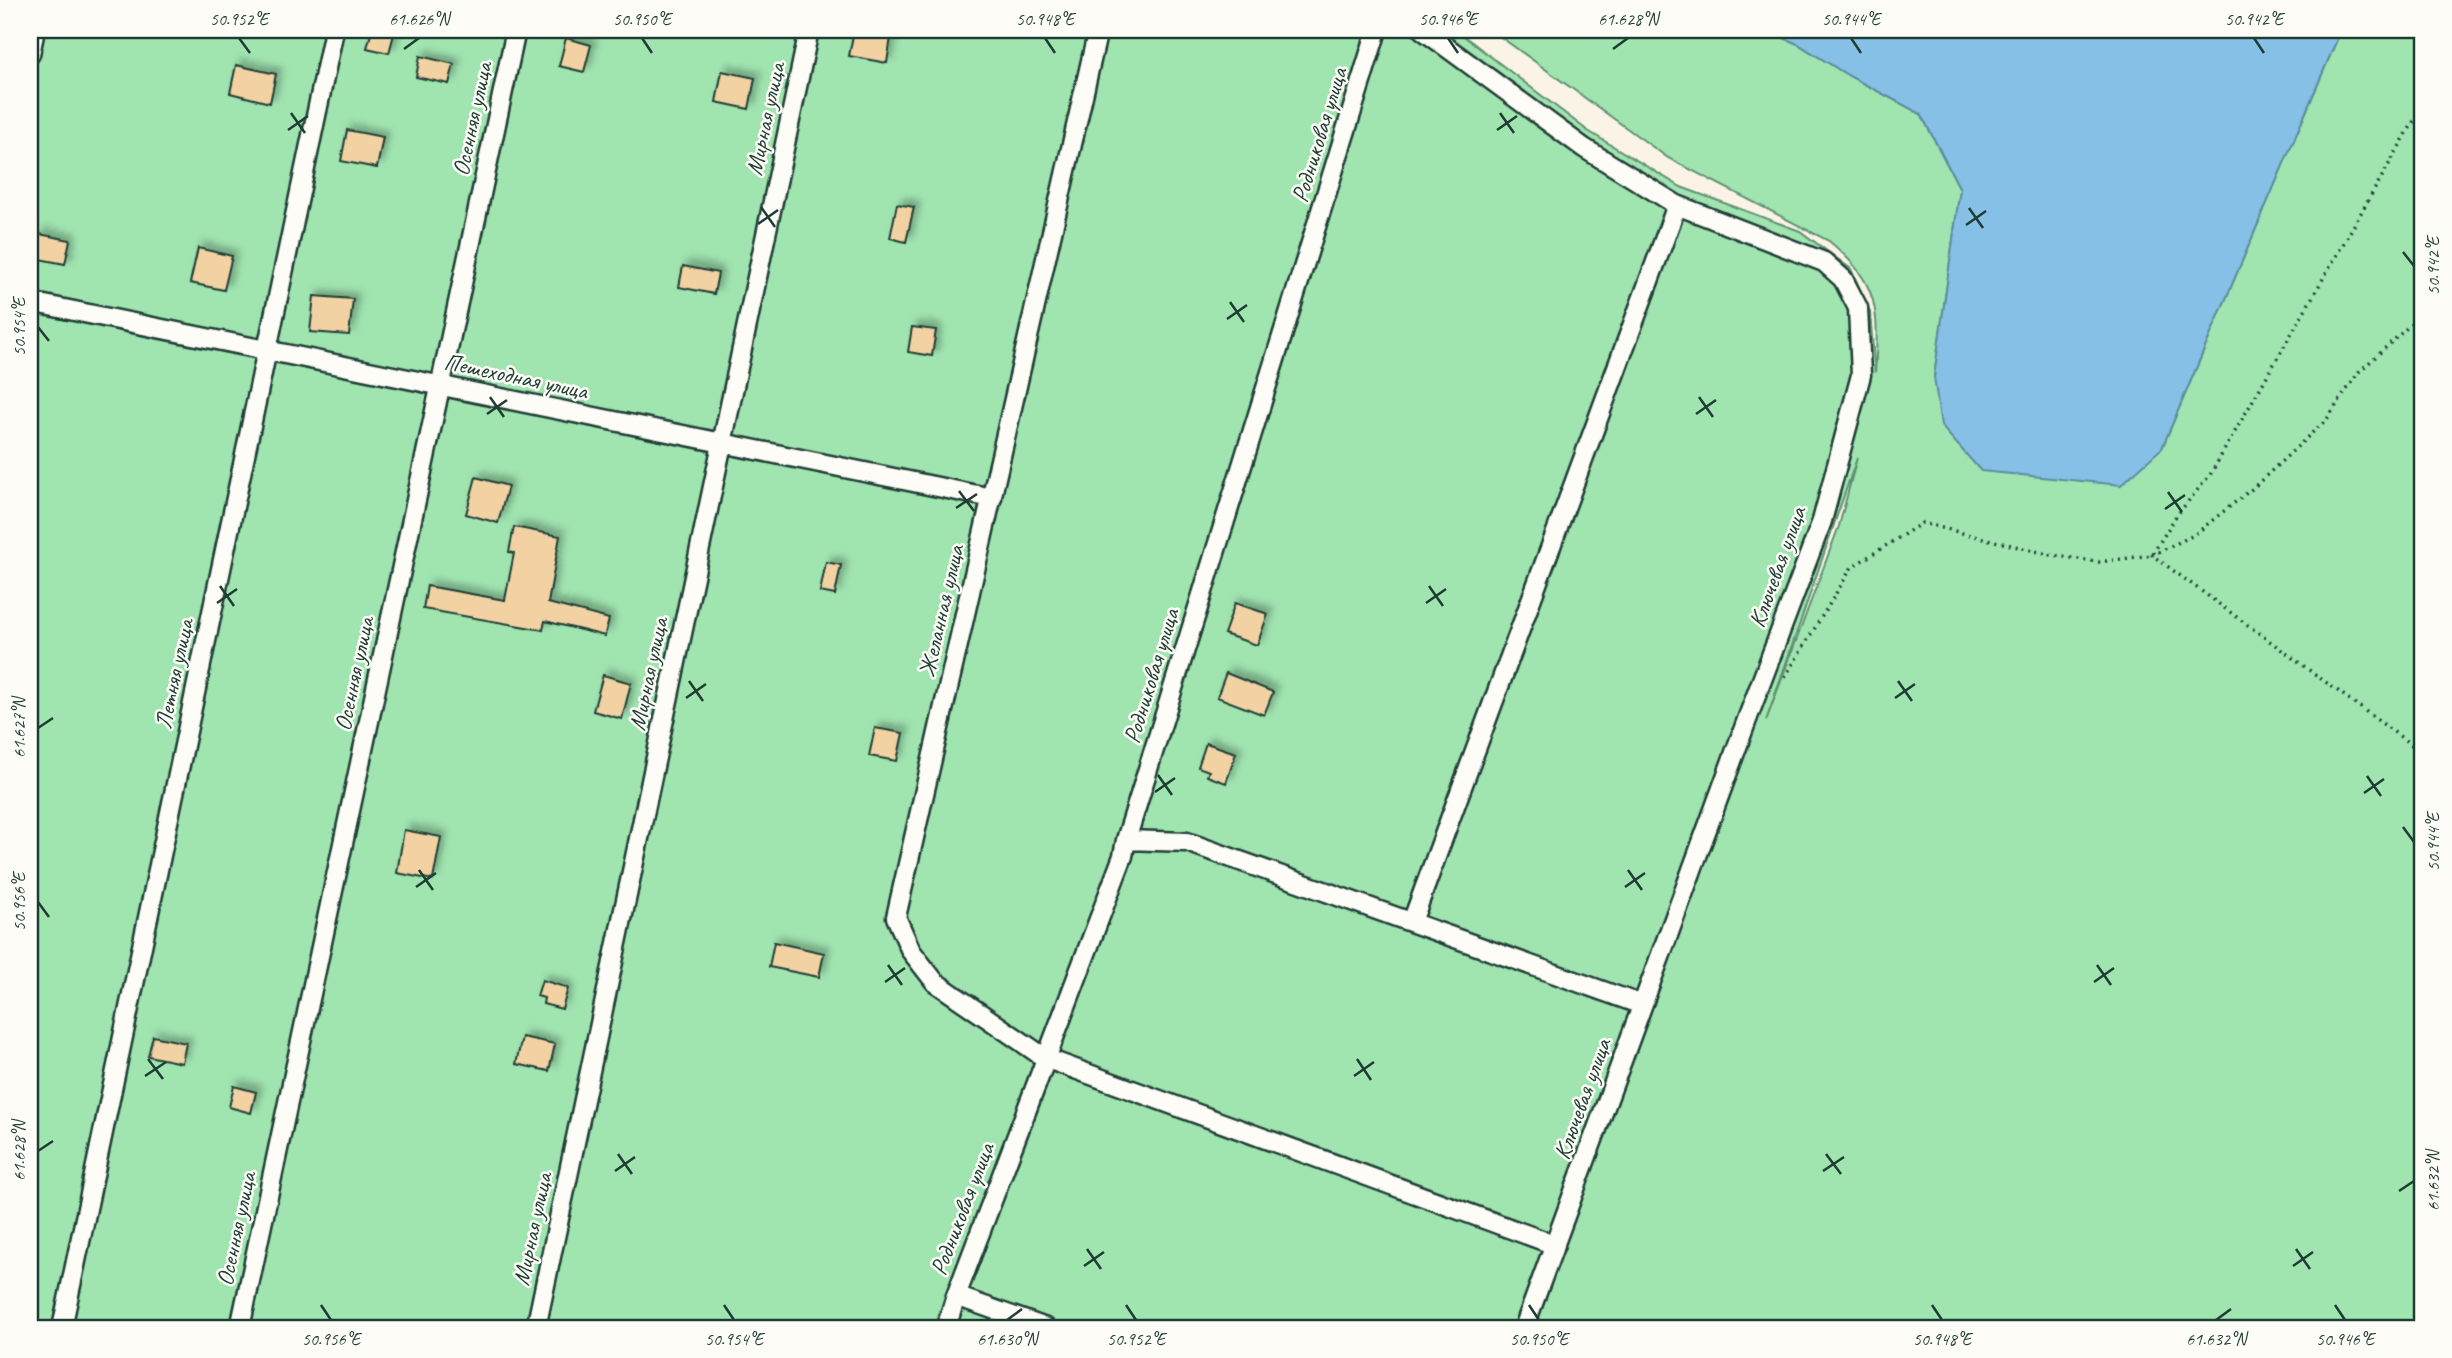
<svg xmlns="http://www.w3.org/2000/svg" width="2452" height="1358" viewBox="0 0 2452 1358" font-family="Caveat,sans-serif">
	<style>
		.green { fill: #a0e4b0; stroke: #609072; stroke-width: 2; fill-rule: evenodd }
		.water { fill: #87c0e6; stroke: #5d8c9f; stroke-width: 2 }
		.building { fill: #f2d2a3; stroke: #1f3d34; stroke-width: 2; filter: url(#shadow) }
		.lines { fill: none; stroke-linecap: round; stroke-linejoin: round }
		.street-casing { stroke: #1f3d34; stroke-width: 23 }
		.path { stroke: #1f3d34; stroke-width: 3.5; stroke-dasharray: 2 5; stroke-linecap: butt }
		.street { stroke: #fdfcf7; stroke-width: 18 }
		.ticks { fill: none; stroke: #1f3d34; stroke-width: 2.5 }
		.labels { text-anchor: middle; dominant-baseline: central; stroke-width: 5; stroke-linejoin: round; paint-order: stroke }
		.street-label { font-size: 24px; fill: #1f3d34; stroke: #fdfcf7 }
		.neatline { fill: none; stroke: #1f3d34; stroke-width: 2.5 }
		.ticks-label { font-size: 18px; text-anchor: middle; fill: #1f3d34 }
	</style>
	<defs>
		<filter id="shadow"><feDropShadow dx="5.5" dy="-5.5" stdDeviation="3.5" flood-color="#0004"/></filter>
	</defs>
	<rect width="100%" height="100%" fill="#fbf4e6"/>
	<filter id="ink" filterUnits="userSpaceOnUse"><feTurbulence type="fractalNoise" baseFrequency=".0143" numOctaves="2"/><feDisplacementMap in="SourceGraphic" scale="14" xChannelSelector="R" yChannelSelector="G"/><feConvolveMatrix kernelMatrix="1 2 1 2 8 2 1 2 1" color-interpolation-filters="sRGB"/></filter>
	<g filter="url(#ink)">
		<path class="green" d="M30,30H1456L1588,131L1681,187L1800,231L1851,269L1870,312L1875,373C1879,310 1880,284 1829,241L1668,158L1491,30H1765L1798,44L1849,76L1921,114L1960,189L1934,377L2162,448L2341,30H2422V1328H30ZM1857,458L1839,526L1766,721Z"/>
		<path class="water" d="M1765,30H2341L2162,448L2121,485L1981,471L1941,426L1934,377L1960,189L1921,114L1849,76L1798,44Z"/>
		<path class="building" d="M372,30H395L389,53L367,48Z
			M854,30H892L887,63L849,56Z
			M566,38L591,45L584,72L559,66Z
			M420,56L454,64L449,84L416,77Z
			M236,65L276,74L270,103L230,93Z
			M722,71L755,78L749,109L716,102Z
			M347,130L383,137L377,168L341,161Z
			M897,204L914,207L906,242L890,238Z
			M39,234L70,240L65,264L34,258Z
			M198,248L232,256L224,290L190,283Z
			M683,266L718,273L714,294L679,287Z
			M314,296L353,299L349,335L310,332Z
			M912,327L936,330L932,356L908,352Z
			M476,477L508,486L498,523L466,514Z
			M514,527L560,536L548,603L609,619L605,636L545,621L543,630L423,609L427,586L505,600L514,553L509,552Z
			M826,562L841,565L835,595L820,592Z
			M1235,603L1268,614L1257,645L1224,634Z
			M1226,673L1273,692L1264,715L1217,697Z
			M603,675L631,683L622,719L593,711Z
			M875,728L903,733L897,761L869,756Z
			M1206,743L1236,753L1226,783L1207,776L1209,771L1198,767Z
			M404,830L441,837L433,880L397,873Z
			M774,942L824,953L819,977L769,967Z
			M542,980L568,988L562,1009L543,1004L544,998L537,996Z
			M153,1036L186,1043L182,1063L148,1056Z
			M522,1037L555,1044L549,1071L516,1064Z
			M234,1086L256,1092L251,1113L229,1107Z"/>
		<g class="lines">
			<g class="street-casing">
				<path id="street" d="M1098,30L896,917L911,951L935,982L1045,1058L1555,1245
					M1423,30L1584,148L1677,205L1824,262L1843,279L1858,308L1861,375L1822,521L1748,717L1524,1328
					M30,54L35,30
					M30,302L992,498
					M1126,840L1187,842L1642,1005
					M1412,922L1677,205
					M956,1296L1046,1328
					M62,1328L334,30
					M240,1328L516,30
					M536,1328L809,30
					M946,1328L956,1296L1123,856L1126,840L1377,30"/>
			</g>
			<path class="path" d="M2422,314L2359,372L2327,419L2253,488L2194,535L2152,555L2413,746L2422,756
				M1785,677L1852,567L1922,523L2051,555L2099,562L2152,555L2176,516L2210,475L2422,107"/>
			<use href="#street" class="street"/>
		</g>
	</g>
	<path class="ticks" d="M239,38L250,53M642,38L652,53M1045,38L1055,53M1448,38L1458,53M1851,38L1861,53M2254,38L2264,53M404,49L419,38M1613,49L1628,38M291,113L305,133M1500,113L1514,133M288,130L308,116M1497,130L1517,116M761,207L775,227M1969,208L1983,228M758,224L778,210M1966,225L1986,211M2403,252L2414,266M1230,302L1244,322M1227,319L1247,305M38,327L49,341M490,397L504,417M1699,397L1713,417M487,414L507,400M1696,414L1716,400M959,491L974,511M2168,492L2182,512M956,508L977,494M2165,509L2185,495M220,586L234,606M1429,586L1443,606M217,603L237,589M1426,603L1446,589M689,681L703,701M1898,681L1912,701M686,698L706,684M1895,698L1915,684M38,728L53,718M1158,775L1172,795M2367,776L2381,796M1155,792L1175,778M2364,793L2384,779M2403,827L2414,842M419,870L433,890M1628,870L1642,890M416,887L436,873M1625,887L1645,873M38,902L49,917M888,965L902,985M2097,965L2111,985M885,982L905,968M2094,982L2114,968M148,1059L163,1079M1357,1059L1371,1080M145,1076L166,1062M1354,1076L1374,1062M38,1151L53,1141M618,1154L632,1174M1826,1154L1841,1174M615,1171L635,1157M1823,1171L1844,1157M2399,1191L2414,1181M1087,1249L1101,1269M2296,1249L2310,1269M1084,1266L1104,1252M2293,1266L2313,1252M321,1305L331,1320M724,1305L734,1320M1126,1305L1136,1320M1529,1305L1539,1320M1932,1305L1942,1320M2335,1305L2345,1320M1007,1320L1022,1309M2216,1320L2231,1309"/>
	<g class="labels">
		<g class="street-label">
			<text transform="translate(472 119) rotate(-78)">Осенняя улица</text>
			<text transform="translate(765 119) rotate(-78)">Мирная улица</text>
			<text transform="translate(1319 135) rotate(-73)">Родниковая улица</text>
			<text transform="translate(516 376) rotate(12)">Пешеходная улица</text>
			<text transform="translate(1777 567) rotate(-70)">Ключевая улица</text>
			<text transform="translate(941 611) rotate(-77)">Желанная улица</text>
			<text transform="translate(174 674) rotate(-78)">Летняя улица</text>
			<text transform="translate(354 674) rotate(-78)">Осенняя улица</text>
			<text transform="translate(648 674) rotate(-78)">Мирная улица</text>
			<text transform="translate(1151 676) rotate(-73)">Родниковая улица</text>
			<text transform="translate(1582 1099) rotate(-70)">Ключевая улица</text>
			<text transform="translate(962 1209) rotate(-69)">Родниковая улица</text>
			<text transform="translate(236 1229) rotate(-78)">Осенняя улица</text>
			<text transform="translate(532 1229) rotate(-78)">Мирная улица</text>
		</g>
	</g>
	<rect width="2452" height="1358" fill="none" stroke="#fdfcf7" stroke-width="77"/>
	<rect x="38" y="38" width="2376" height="1282" class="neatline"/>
	<g class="ticks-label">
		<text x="239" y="25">50.952°E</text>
		<text x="419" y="25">61.626°N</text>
		<text x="642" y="25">50.950°E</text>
		<text x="1045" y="25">50.948°E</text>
		<text x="1448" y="25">50.946°E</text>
		<text x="1628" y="25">61.628°N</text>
		<text x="1851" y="25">50.944°E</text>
		<text x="2254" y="25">50.942°E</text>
		<text transform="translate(2433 266) rotate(-90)" y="6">50.942°E</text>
		<text transform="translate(19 327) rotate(-90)" y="6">50.954°E</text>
		<text transform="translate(19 728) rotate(-90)" y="6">61.627°N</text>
		<text transform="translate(2433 842) rotate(-90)" y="6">50.944°E</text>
		<text transform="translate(19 902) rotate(-90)" y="6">50.956°E</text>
		<text transform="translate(19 1151) rotate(-90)" y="6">61.628°N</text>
		<text transform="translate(2433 1181) rotate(-90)" y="6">61.632°N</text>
		<text x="331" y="1345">50.956°E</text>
		<text x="734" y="1345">50.954°E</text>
		<text x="1007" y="1345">61.630°N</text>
		<text x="1136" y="1345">50.952°E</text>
		<text x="1539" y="1345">50.950°E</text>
		<text x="1942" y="1345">50.948°E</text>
		<text x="2216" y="1345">61.632°N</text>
		<text x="2345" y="1345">50.946°E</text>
	</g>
</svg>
